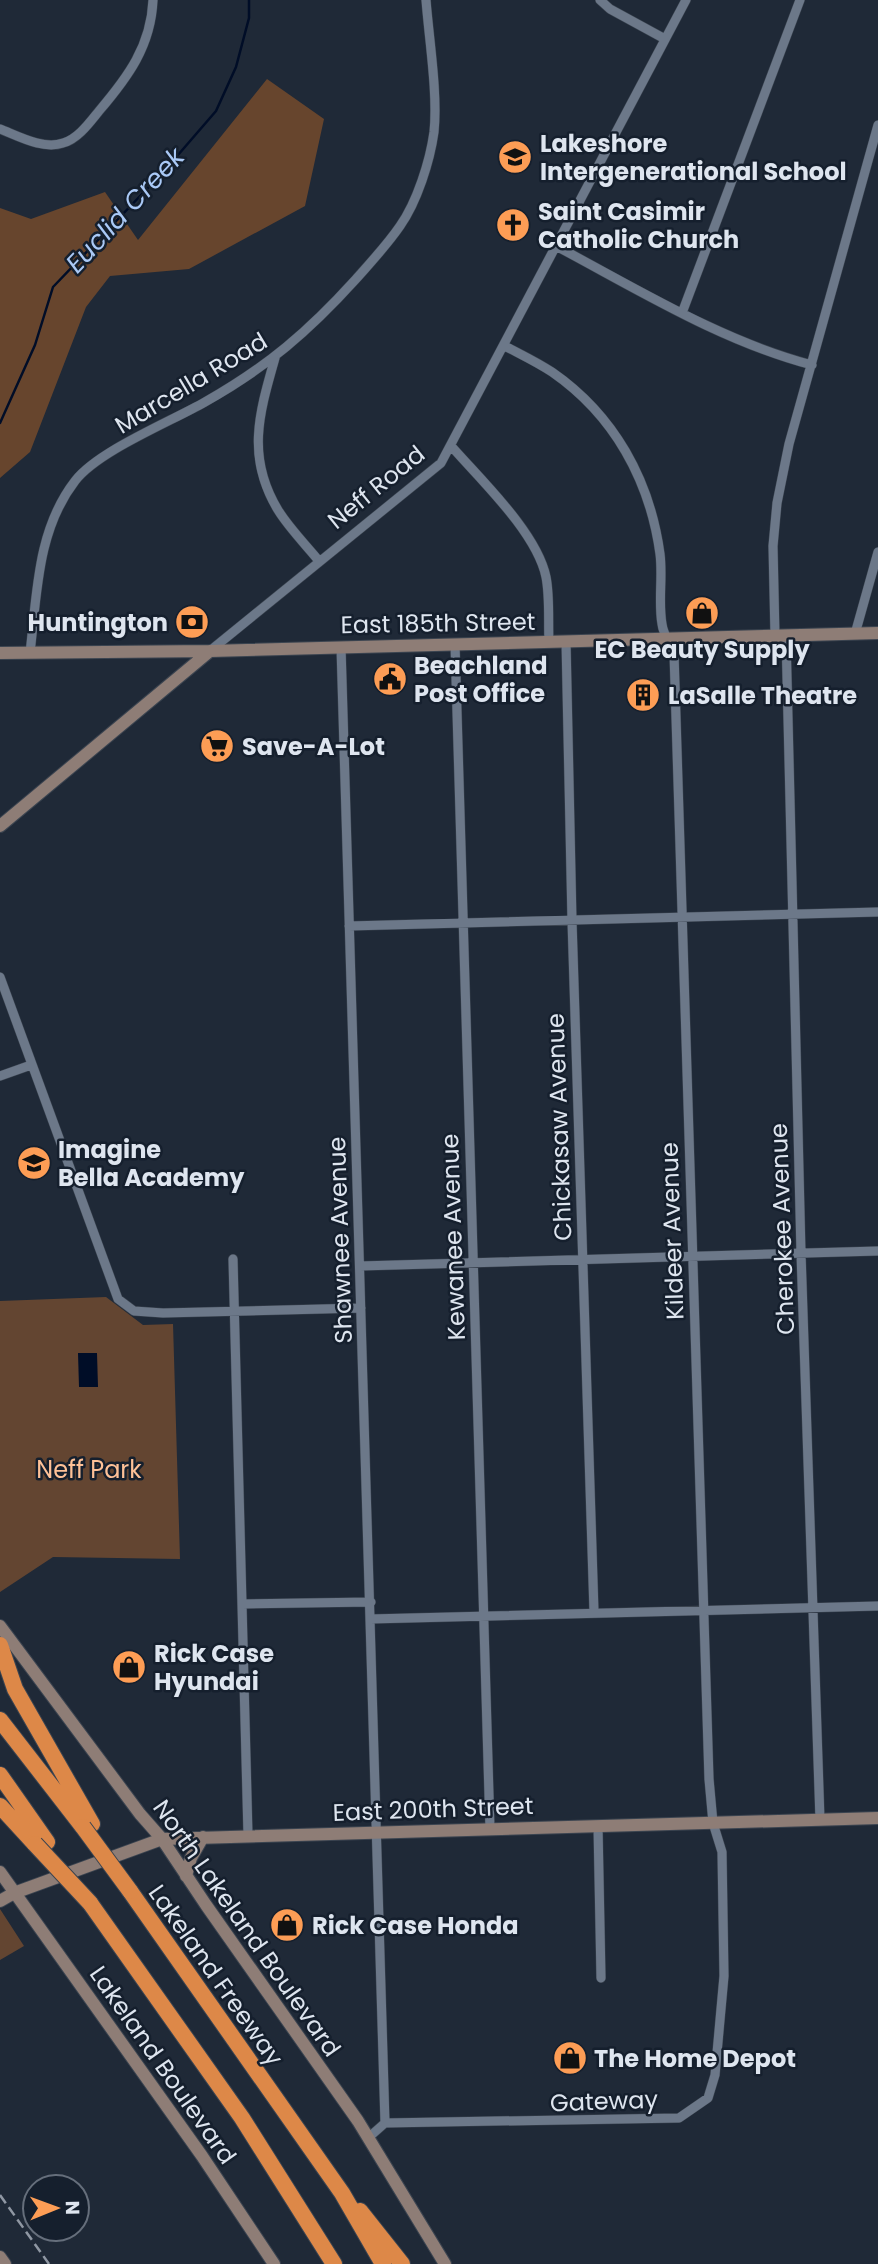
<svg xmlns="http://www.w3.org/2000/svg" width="878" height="2264" viewBox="0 0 878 2264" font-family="Poppins,sans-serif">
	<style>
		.green { fill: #634531 }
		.forest { fill: #67452d }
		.water { fill: #000d27 }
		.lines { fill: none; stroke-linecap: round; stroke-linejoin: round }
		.stream { stroke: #000d27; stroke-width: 2.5 }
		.street-casing { stroke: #3b4450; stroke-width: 10 }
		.secondary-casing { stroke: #3b4450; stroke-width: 14 }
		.highway-casing { stroke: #3b4450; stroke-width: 18 }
		.street { stroke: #6c7889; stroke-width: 9 }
		.secondary { stroke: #8e7d76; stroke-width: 12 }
		.highway { stroke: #dd8848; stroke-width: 16 }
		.rail { stroke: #8f97a3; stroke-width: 2.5; stroke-dasharray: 10 5; stroke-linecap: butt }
		.highway-bridge-casing { stroke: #3b4450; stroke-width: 18; stroke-linecap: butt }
		.highway-bridge { stroke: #dd8848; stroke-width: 16 }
		.labels { text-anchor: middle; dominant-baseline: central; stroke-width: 5; stroke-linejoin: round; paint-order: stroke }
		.poi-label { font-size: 24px; font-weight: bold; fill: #dee5ef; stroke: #151f2d; text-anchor: start }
		.street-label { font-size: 24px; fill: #dee5ef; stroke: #151f2d }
		.park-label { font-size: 24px; fill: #fec197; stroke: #151f2d }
		.water-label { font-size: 26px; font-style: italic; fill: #aac9f6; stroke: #151f2d }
	</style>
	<rect width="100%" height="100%" fill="#1f2937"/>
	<path class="green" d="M106,1297L143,1325L173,1324L180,1559L53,1557L0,1592V1301Z
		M0,1909L24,1946L0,1960Z"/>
	<path class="forest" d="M267,79L324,119L305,206L189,269L110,276L86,307L30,452L0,478V208L31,219L105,192L138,240Z"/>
	<path class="water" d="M78,1353H97L98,1387H79Z"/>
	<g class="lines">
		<path class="stream" d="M0,423L35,345L53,287L165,170L216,111L236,67L249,18V0"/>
		<g class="street-casing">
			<path id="street" d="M600,0L610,9L665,39
				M0,129C18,136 43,150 63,143C78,139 90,122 99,111C128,77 151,46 153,0
				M556,246C639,290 721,341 812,365
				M682,313L800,0
				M275,358C259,414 246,457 278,510C289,528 306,545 319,561
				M452,447C481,480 537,533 546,577C550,597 548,621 549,642
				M855,634L878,552
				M775,636L773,546L777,503L789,444L878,125
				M786,636L801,1253L820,1820
				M566,641L572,921L594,1612
				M455,644L490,1829
				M341,647L385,2123L368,2138
				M211,650L441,463L686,0
				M30,653C37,594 37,530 75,481C98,451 170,422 205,402C267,367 308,332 356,279C371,262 387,245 400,226C417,202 430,161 434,132C438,94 429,39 426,0
				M349,926L878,912
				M0,977L118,1299L134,1311L163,1313L361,1308
				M0,1076L31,1065
				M233,1259L248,1835
				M360,1266L878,1251
				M242,1604L371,1602
				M370,1619L878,1606
				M598,1826L601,1978
				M385,2123L679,2118L708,2098L715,2075L724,1976L722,1852L713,1823L709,1779L674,653C670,644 663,634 662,624C658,601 663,577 660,554C650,480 614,415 552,372C537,362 520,354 505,346"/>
		</g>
		<g class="secondary-casing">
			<path id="secondary" d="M0,653L210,651L878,633
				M0,826L210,651
				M0,1626L140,1814L162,1839L206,1905L358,2121L445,2264
				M0,1872L202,2156L274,2264
				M186,1876L191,1858L203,1837
				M0,1901L14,1893L162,1839L878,1818
				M0,2257L5,2264"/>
		</g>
		<g class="highway-casing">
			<path id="highway" d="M0,1645L15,1689L92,1824
				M0,1720L83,1827
				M0,1775L47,1842
				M0,1806L35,1844
				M130,1891L342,2193L383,2264
				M90,1903L242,2118L334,2264
				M360,2211L402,2264"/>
		</g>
		<use href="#street" class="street"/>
		<use href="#secondary" class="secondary"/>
		<use href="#highway" class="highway"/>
		<path class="rail" d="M0,2195L49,2264"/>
		<g class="highway-bridge-casing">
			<path id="highway-bridge" d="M83,1827L130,1891
				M35,1844L90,1903"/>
		</g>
		<use href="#highway-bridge" class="highway-bridge"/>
	</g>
	<defs>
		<g id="school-disc" transform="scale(1.75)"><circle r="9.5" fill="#fd9d55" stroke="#151f2d"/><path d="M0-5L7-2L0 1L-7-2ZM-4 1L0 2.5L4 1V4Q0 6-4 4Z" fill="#111"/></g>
		<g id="church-disc" transform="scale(1.75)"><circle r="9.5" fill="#fd9d55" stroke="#151f2d"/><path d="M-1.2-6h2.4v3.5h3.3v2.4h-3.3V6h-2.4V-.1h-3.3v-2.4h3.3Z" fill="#111"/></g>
		<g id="shop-disc" transform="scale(1.75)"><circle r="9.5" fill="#fd9d55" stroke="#151f2d"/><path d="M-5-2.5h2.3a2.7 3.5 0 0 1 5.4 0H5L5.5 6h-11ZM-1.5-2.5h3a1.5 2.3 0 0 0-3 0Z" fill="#111"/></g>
		<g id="bank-disc" transform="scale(1.75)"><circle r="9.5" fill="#fd9d55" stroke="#151f2d"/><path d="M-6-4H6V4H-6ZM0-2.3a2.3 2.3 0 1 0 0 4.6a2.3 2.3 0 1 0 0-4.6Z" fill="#111"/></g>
		<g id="civic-disc" transform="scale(1.75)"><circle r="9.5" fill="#fd9d55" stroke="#151f2d"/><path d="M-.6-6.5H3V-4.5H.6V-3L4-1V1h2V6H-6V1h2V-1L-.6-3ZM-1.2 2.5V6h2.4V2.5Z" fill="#111"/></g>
		<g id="building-disc" transform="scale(1.75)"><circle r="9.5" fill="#fd9d55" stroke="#151f2d"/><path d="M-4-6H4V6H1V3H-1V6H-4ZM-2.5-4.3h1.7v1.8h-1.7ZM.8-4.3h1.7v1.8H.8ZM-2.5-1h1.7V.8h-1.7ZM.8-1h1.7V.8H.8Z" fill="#111"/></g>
		<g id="supermarket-disc" transform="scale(1.75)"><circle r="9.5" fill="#fd9d55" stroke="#151f2d"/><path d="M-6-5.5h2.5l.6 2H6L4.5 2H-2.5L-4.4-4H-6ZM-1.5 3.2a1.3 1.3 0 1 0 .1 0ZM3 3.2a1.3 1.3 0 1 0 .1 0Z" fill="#111"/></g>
	</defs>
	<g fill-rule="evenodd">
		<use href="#school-disc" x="515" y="157"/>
		<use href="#church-disc" x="513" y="225"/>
		<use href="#shop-disc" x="702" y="613"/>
		<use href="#bank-disc" x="192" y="622"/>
		<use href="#civic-disc" x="390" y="679"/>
		<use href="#building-disc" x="643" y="695"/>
		<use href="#supermarket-disc" x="217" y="746"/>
		<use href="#school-disc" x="34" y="1163"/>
		<use href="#shop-disc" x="129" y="1667"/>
		<use href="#shop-disc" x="287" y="1925"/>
		<use href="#shop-disc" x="570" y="2058"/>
	</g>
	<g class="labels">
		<g class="poi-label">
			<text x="540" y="143">Lakeshore<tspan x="540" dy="28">Intergenerational School</tspan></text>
			<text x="538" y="211">Saint Casimir<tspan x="538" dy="28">Catholic Church</tspan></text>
			<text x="168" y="622" text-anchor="end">Huntington</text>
			<text x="702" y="649" text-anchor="middle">EC Beauty Supply</text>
			<text x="414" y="665">Beachland<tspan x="414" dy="28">Post Office</tspan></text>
			<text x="668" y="695">LaSalle Theatre</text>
			<text x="242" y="746">Save-A-Lot</text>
			<text x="58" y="1149">Imagine<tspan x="58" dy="28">Bella Academy</tspan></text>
			<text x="154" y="1653">Rick Case<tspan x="154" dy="28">Hyundai</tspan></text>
			<text x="312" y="1925">Rick Case Honda</text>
			<text x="594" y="2058">The Home Depot</text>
		</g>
		<g class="street-label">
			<text transform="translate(191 383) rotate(-31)">Marcella Road</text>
			<text transform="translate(376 487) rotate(-39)">Neff Road</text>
			<text transform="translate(438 623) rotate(-1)">East 185th Street</text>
			<text transform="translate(559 1127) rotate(-92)">Chickasaw Avenue</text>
			<text transform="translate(782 1229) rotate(-92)">Cherokee Avenue</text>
			<text transform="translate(672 1231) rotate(-92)">Kildeer Avenue</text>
			<text transform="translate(453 1237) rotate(-92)">Kewanee Avenue</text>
			<text transform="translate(340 1240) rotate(-92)">Shawnee Avenue</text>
			<text transform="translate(433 1809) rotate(-2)">East 200th Street</text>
			<text transform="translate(247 1928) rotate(55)">North Lakeland Boulevard</text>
			<text transform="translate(216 1975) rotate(55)">Lakeland Freeway</text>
			<text transform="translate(163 2065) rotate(55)">Lakeland Boulevard</text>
			<text transform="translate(604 2101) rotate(-2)">Gateway</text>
		</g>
		<g class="park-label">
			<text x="89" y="1469">Neff Park</text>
		</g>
		<g class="water-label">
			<text transform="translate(125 210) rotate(-47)">Euclid Creek</text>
		</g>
	</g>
	<g transform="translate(56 2208) rotate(89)"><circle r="33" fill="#151f2d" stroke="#656e7b" stroke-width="2"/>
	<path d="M0-5L12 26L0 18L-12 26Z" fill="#fd9d55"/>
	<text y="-10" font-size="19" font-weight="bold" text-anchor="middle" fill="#dee5ef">N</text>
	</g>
</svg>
